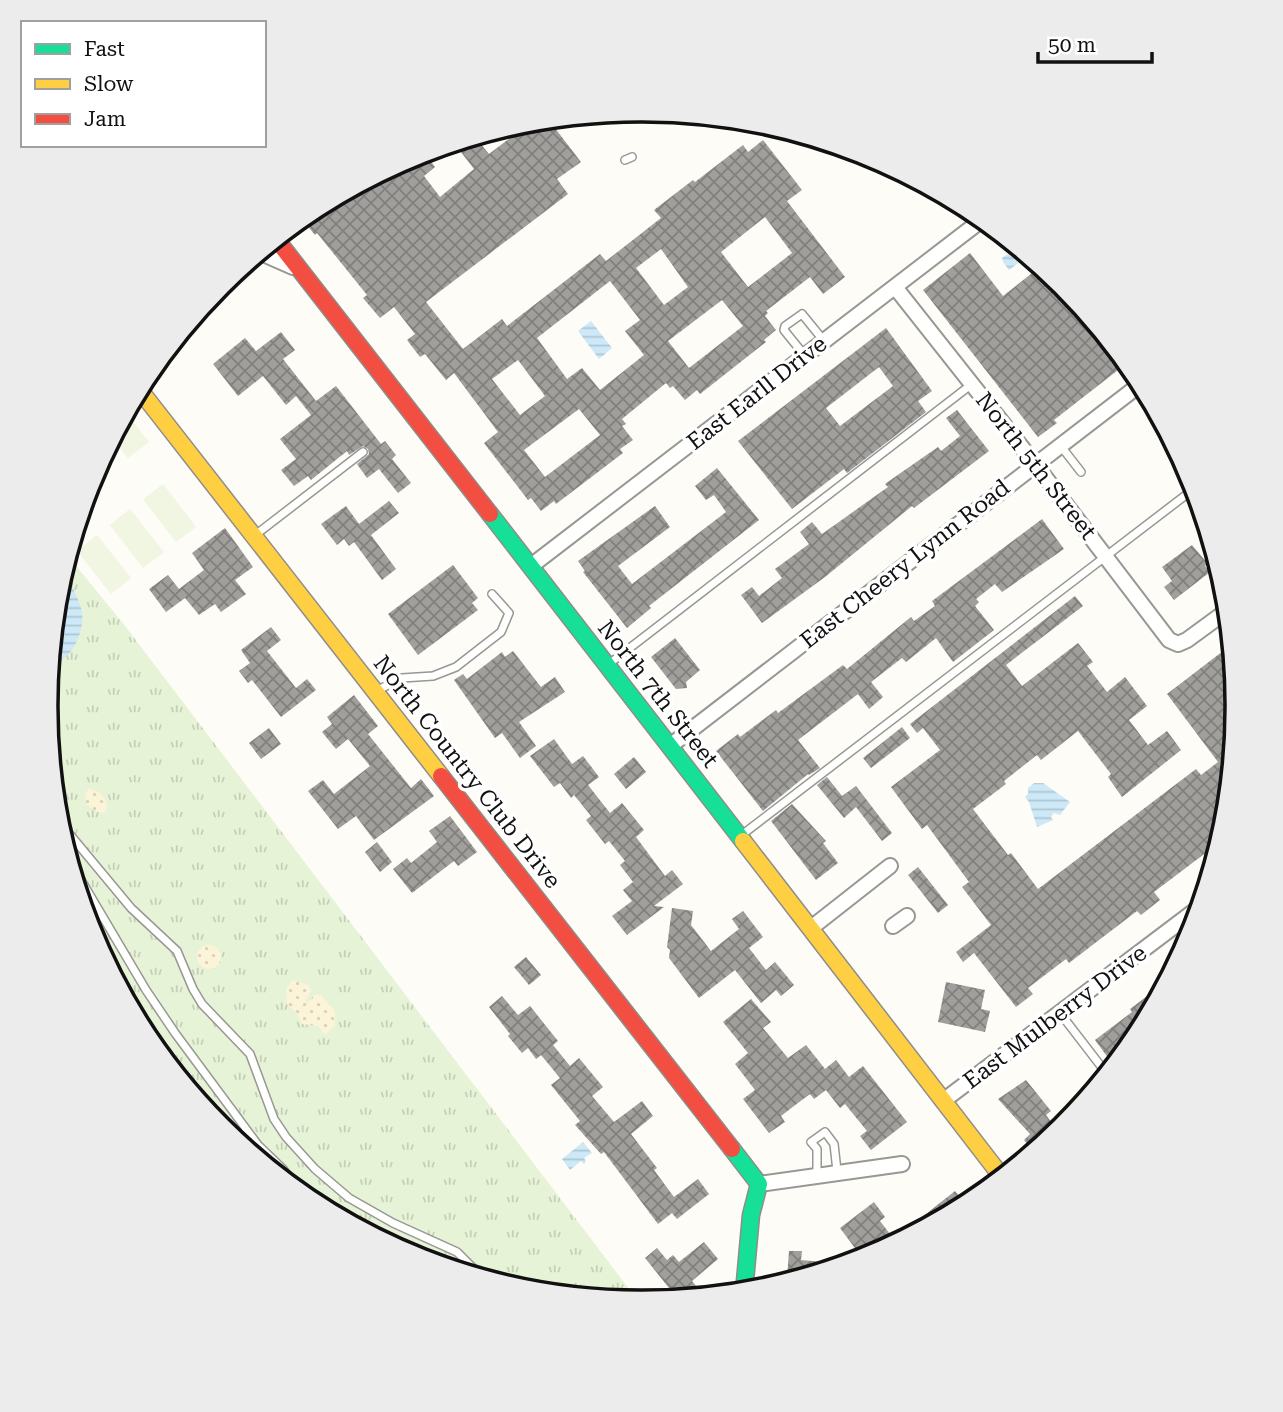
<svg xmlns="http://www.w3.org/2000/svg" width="1283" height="1412" viewBox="0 0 1283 1412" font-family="'Roboto Serif',serif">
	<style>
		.grass { fill: url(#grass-tufts) }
		.sand { fill: url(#sand-dots) }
		.pitch { fill: #f0f6e1 }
		.water { fill: url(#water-rules) }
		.building { fill: url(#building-cross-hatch); fill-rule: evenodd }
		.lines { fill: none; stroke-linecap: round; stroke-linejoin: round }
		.lane-casing { stroke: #979795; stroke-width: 10 }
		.street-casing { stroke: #979795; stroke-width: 18 }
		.fast-casing { stroke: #8e8d8b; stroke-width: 19 }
		.slow-casing { stroke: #8e8d8b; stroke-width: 19 }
		.jam-casing { stroke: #8e8d8b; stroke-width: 19 }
		.lane { stroke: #fffffe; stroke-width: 7 }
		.street { stroke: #fffffe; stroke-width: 14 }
		.fast { stroke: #16e098; stroke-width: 16 }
		.slow { stroke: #ffcf43; stroke-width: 16 }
		.jam { stroke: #f24e42; stroke-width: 16 }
		.labels { text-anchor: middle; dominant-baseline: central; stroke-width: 7; stroke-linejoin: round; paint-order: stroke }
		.street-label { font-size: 23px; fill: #111; stroke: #fff }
		.rim { fill: none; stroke: #111; stroke-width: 3.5 }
	</style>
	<defs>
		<pattern id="grass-tufts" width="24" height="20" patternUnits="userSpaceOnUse" patternTransform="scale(1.75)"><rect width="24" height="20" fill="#e7f3d7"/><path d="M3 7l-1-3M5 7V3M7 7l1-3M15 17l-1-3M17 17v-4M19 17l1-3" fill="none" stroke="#c5cfb8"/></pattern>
		<pattern id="sand-dots" width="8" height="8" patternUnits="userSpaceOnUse" patternTransform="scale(1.75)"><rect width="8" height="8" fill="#fcf4d9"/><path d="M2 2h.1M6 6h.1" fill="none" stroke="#d7d0b9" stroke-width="1.8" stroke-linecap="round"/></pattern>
		<pattern id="water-rules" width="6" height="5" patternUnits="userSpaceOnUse" patternTransform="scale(1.75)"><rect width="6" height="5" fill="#cde8f7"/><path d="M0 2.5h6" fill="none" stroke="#afc6d3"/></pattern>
		<pattern id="building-cross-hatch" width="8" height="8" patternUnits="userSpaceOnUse" patternTransform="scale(1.75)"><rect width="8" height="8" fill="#a19f9c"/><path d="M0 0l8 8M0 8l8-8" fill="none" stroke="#82807e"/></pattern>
	</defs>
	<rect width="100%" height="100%" fill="#fdfcf7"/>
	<path class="grass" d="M67,555L122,622L639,1302L525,1290L413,1256L310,1201L220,1127L146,1037L91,934L57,822L46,706L57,589Z"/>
	<path class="sand" d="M88,789C98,789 108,798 107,808L104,813L97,812L86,804L85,796Z
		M197 957a12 12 0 1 1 24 0a12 12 0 1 1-24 0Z
		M293,980L308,985L311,990L306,1000L307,1004L314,995H321L335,1011V1025L325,1035L318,1026L302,1024L297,1013L287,1004L286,989Z"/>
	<path class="pitch" d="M126,413L149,442L128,458L112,438Z
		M163,484L196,527L176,542L143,499Z
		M130,509L164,552L143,568L110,525Z
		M97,535L131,578L111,594L77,551Z"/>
	<path class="water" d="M1017,247L1028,256L1009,270L1003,262L1002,258Z
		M591,321L612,348L599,359L578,331Z
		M64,568C69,581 77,595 81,608C87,629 72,662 49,666L57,589Z
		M1034,783H1043L1070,802L1060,815L1054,813L1051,817L1053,820L1037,827L1029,802L1025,797L1028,794V788Z
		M583,1142L592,1153L584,1158L586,1161L584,1164L581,1161L570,1170L562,1159Z"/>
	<path class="building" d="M548,119L581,162L557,179L568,194L426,302L463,349L502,319L507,326L600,254L606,261L661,218L654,210L693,180L695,182L743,145L748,152L763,140L802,190L787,201L845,277L823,294L810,277L766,311L768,313L765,316L776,330L764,340L766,342L700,394L697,390L685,400L673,386L670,388L666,383L622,419L626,424L622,426L633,440L620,449L623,453L556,504L554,501L541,511L531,498L528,500L484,443L498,432L454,373L446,380L425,354L420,357L407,340L415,334L394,307L380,318L363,298L367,295L317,233L315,235L301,218L311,210L414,155L424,152L435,167L424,176L440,197L474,169L454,143L475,137L489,154L526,126L523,122ZM765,217L792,253L748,287L721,252ZM661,249L688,287L664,305L636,268ZM610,281L640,320L625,331L644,355L600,390L582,368L567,379L537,338ZM722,300L743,326L689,368L668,341ZM518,360L545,396L520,415L492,379ZM579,409L600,435L545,477L524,450Z
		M970,253L1003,296L1041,266L1063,285L1127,363L1054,420L1057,423L1038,437L923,290Z
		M886,328L932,391L918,401L926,412L847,473L844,469L792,509L738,441ZM879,367L893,386L840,426L826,408Z
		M281,332L295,350L283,359L316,401L336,386L381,444L385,441L396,455L392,459L411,483L398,493L379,469L367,478L357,464L369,454L368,449L363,446L349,455L347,451L311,480L308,476L294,486L281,470L296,459L280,439L311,415L296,396L286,405L263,376L238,396L213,364L245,338L256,351Z
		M957,410L989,451L914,508L912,506L825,577L762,623L741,595L752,587L759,596L782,578L775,569L809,544L800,532L812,522L822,534L888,487L885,484L902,472L938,447L941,451L960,436L946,418Z
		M717,468L759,520L649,606L651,608L627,628L583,572L585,571L578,561L655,506L670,527L618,566L632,584L726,512L714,495L706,500L695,486Z
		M389,501L399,513L371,535L396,569L382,580L354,542L349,546L344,539L337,545L321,524L346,506L359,524Z
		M1042,519L1064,549L1002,592L995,584L976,599L979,602L975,606L994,630L953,662L936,638L906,662L902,658L871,682L883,697L869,709L858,694L798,740L820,768L809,775L808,774L763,811L716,751L738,734L740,737L776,710L778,713L843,665L847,669L911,617L914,621L935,606L932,601Z
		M225,528L253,567L235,580L246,594L221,612L215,604L199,615L185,598L166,612L149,589L168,575L179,589L204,570L192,553Z
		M1192,545L1208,564L1205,566L1210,572L1174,600L1164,587L1172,581L1162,567Z
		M453,565L478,598L472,603L478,610L418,655L388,614Z
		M1075,596L1083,606L1006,665L1022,686L1078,643L1093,662L1087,666L1107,692L1125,677L1147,706L1129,720L1148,745L1167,731L1181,750L1122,797L1108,777L1111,774L1078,731L1041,760L1037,755L1004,781L1006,784L973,809L1008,855L1011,853L1038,889L1196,769L1201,775L1218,762L1167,694L1223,651L1231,661L1222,668L1236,686L1237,706L1226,823L1220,842L1154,892L1160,900L1141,915L1137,911L1069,963L1066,959L1028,988L1033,994L1016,1007L974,953L963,962L956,952L991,925L962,887L969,882L927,825L922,829L891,787L940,750L923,728L917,733L910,724Z
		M271,627L281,640L267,651L296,688L307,679L316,690L281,717L252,680L248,683L239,671L250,663L241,650Z
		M675,638L700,670L686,682L687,688L676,689L651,657Z
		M513,651L541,687L555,677L565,692L519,722L536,746L520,758L502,733L495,738L454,680L463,674L467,679L502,652L505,657Z
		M354,695L378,726L368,734L411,788L421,779L434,796L374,840L356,816L338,829L308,791L323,780L334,794L370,766L348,739L336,749L322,732L332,724L327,717Z
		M902,727L910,738L871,768L863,758Z
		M269,728L281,744L261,759L249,743Z
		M554,739L572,764L583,756L599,777L588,785L610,813L622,803L644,830L636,837L665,876L672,870L683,884L654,906L664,907L627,935L612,916L632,901L623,890L633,882L620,865L625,861L609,841L605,844L586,820L591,816L574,795L571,798L560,783L554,787L530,756Z
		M634,757L646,772L626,789L614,774Z
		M827,777L842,796L856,786L892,833L882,841L856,807L844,818L817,785Z
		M792,804L826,841L823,843L838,863L816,880L771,821Z
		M450,816L477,852L458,866L454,861L412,893L393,869L407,858L411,863L437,842L429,831Z
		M377,842L392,862L380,872L365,852Z
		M918,867L948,905L938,913L908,875Z
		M672,908L693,911L691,925L711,951L739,929L732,919L743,911L763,937L749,948L766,970L775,962L794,985L781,996L776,990L761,1003L735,970L699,998L669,958L670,950L667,947Z
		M526,957L541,975L529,985L514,967Z
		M1167,981L1137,1037L1123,1050L1125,1052L1114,1066L1095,1040L1132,1012L1130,1009Z
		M946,982L985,990L981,1009L990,1011L985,1032L938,1022Z
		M502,996L518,1015L530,1006L558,1041L553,1045L570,1066L579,1058L603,1087L592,1096L614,1122L642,1101L653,1116L631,1134L657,1168L654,1170L674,1197L698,1179L709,1194L677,1219L672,1213L658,1224L604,1152L601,1154L575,1125L580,1121L551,1085L560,1078L541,1055L536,1059L528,1048L522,1053L508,1036L510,1034L489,1007Z
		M751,999L771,1022L763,1028L788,1058L806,1045L825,1069L836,1060L849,1077L863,1066L907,1122L871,1150L860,1136L867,1131L845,1104L840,1108L826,1090L814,1099L810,1094L794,1106L781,1116L785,1122L769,1133L743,1099L755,1090L735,1064L748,1053L723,1022Z
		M1026,1080L1051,1111L1046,1115L1058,1131L1033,1152L1024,1140L1030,1134L998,1099Z
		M955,1191L966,1205L911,1235L907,1229Z
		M874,1202L885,1217L880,1221L896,1242L863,1259L840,1228Z
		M704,1242L718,1259L692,1281L704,1296L677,1298L645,1258L657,1248L667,1260L673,1255L679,1262Z
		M789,1251H802L801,1260L844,1264L790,1281V1278H787Z"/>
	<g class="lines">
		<g class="lane-casing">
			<path id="lane" d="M625,160L632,157
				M805,356L784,330L785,326L802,314L824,341
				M1060,445L1081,472
				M254,536L363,452
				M609,664L972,384
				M376,691L402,678L433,676L456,667L501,632L509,613L492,594
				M57,819L131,908L177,951L193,989L202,1004L250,1054L274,1119L286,1137L315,1169L349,1198L393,1223L457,1252L483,1278
				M743,834L1195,488
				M68,858L146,990L175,1033L258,1145L283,1169L303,1196
				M1060,1013L1107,1074
				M817,1174V1149L811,1142L825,1132L834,1144L837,1171"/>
		</g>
		<g class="street-casing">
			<path id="street" d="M259,252L293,267
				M895,287L1035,464L1169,640L1178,644L1187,640L1228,610
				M531,566L983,219
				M670,746L1142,383
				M893,926L907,916
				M811,928L890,866
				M943,1101L1201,906
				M759,1184L902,1164"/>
		</g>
		<g class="fast-casing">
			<path id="fast" d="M490,514L743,841
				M732,1149L759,1184L751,1215L744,1292"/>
		</g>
		<g class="slow-casing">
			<path id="slow" d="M139,389L441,776
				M743,841L1002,1177"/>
		</g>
		<g class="jam-casing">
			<path id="jam" d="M276,239L490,514
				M441,776L732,1149"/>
		</g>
		<use href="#lane" class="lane"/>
		<use href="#street" class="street"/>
		<use href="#fast" class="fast"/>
		<use href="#slow" class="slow"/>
		<use href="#jam" class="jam"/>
	</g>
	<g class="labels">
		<g class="street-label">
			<text transform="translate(757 393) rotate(-38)">East Earll Drive</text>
			<text transform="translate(1036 466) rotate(52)">North 5th Street</text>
			<text transform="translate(905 564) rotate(-38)">East Cheery Lynn Road</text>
			<text transform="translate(658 694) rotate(52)">North 7th Street</text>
			<text transform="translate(467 772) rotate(52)">North Country Club Drive</text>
			<text transform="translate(1055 1017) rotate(-37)">East Mulberry Drive</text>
		</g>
	</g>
	<path d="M0 0H1283V1412H0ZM641 122H642A583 583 0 0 1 1225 705V707A583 583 0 0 1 642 1290H641A583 583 0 0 1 58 707V705A583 583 0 0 1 641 122Z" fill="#ececec" fill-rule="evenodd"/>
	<path class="rim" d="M641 122H642A583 583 0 0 1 1225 705V707A583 583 0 0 1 642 1290H641A583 583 0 0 1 58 707V705A583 583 0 0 1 641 122Z"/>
	<rect x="21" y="21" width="245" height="126" fill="#ffffff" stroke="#a0a0a0" stroke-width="2"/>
	<rect x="35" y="44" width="35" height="10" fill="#16e098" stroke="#a0a0a0" stroke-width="2"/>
	<text x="84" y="56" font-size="21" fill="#111111">Fast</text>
	<rect x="35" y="79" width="35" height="10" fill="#ffcf43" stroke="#a0a0a0" stroke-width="2"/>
	<text x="84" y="91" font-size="21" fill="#111111">Slow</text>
	<rect x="35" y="114" width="35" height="10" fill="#f24e42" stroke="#a0a0a0" stroke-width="2"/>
	<text x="84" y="126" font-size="21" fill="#111111">Jam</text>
	<path d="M1038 52v10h114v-10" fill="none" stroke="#111111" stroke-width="3.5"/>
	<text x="1048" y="52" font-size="21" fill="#111111" stroke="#ffffff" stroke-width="5" paint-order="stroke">50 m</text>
</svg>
